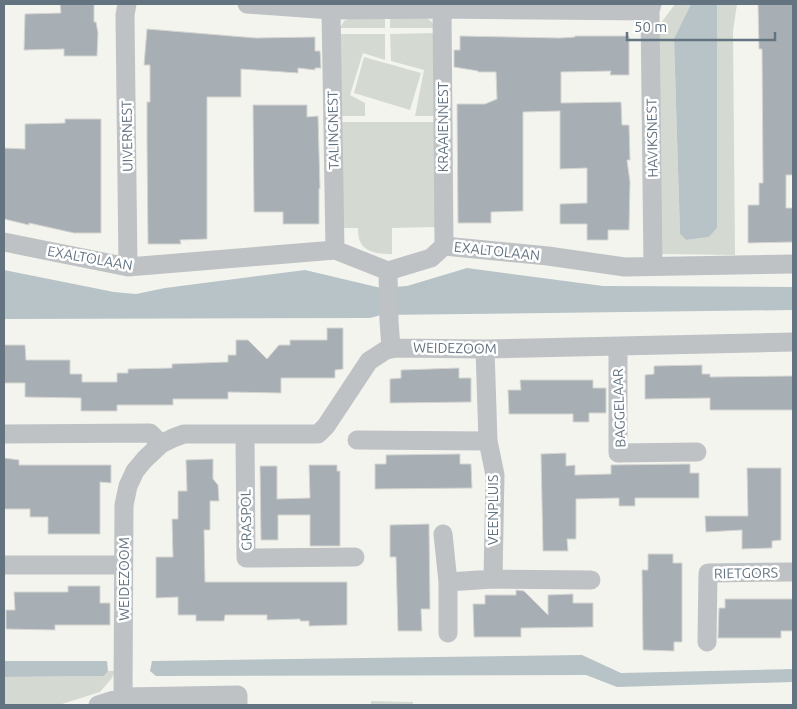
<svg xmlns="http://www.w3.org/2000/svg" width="797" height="709" viewBox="0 0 797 709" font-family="Ubuntu,sans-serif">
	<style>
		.green { fill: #d4dad1 }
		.water { fill: #b7c3c7 }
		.building { fill: #a7afb4; stroke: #d5d5d2 }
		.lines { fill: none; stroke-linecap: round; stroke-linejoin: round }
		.street { stroke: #bec2c5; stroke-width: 19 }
		.labels { text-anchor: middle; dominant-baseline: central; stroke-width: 5; stroke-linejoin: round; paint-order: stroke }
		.street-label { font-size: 14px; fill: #637380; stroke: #fff }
	</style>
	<rect width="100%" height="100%" fill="#f4f4ef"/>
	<path class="green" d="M675,4H691L674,40L680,234L686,240L709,237L717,228V4H737L733,31L735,255L660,254L658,27Z
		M385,17V28H340L344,21L348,19Z
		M390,17L427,18L432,22L435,28H390Z
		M435,33L436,116H415L424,70L391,61L390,34Z
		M340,34H385V60L363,53L350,95L365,103V116H340Z
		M364,57L421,73L410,110L354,93Z
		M341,122H436V227L392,228V254C373,254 357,251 358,228H341Z
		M108,671H115L112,678L100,692L59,705H4V677L104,676Z
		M371,701L413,702V704L417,705H371Z"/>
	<path class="water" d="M691,4H717V228L709,237L686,240L680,234L674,39Z
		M467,268L603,286L793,287V310L381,315L370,318L4,319V270L114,292L136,294L165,288L305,270L381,288L407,286Z
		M582,655L621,673L793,669V682L617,687L586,675L156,676L150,671L152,661Z
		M4,661H107L108,671L104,676L4,677Z"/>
	<path class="building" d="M60,4H94V22H96L98,33L97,56H64V49L24,50L25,14L61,13Z
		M758,4H793V175H786V208H793V242L748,243V205H759V183H763L762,49H759Z
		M147,29L256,38L315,37V51H320L321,68H315V70L298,68V73L241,69V97H207V239L180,240L181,244H148L147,145V102H150V65H144Z
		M460,36L560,38L575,37V36H629V75H610L611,71L561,72V103L621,102L622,125H629L630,160H627L630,182L629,230H608V240H587V224H560V204L587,203V168L560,169V111L523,112V211L491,212V223H458L457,104H485L497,99L496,72H478V71L454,67V50H460Z
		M253,105H307V117L318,116L320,189L319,188V224H283V212H254Z
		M65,119H101V233H74L29,223V225L4,219V148L25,149V124L65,123Z
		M327,328H343V369L335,370V378H281V393L228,392V399H173V405H117V411H81V398L25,397V383H4V345H25L26,360H70V374H82V382H117V373H128V369L172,368V364L228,362V355H236V340H248L267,359L279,345H290V340H327Z
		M702,365V374H710V377L793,376V410H710V398L645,399V375L654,374V366Z
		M459,368V378H471V402L390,403V379L401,378V370Z
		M520,380H593V388H606V413H589V422H573V414H509L508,390H521Z
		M566,453V466L575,465V475L611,474V465L690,464V473H699V498H635V506H619V498L576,499V539H567L568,551H543L541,454Z
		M460,454V464H471L472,488L375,489V464H386V455Z
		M4,458L19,460V465H111V483L100,482V534H48V517H30V509H4Z
		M213,459V479L218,485L219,501H210V530H204L205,582H347V625L309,626V621H300V619L267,620V615H225L224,621H196V615H178V597L156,598V557H173L172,519H178V491H187L186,460Z
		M309,465H337V471H340V546H310V515H278V540H261L260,466H277V499L310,498Z
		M747,468H781V540L772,541V548L742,549V530L706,532L705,516H748Z
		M429,524L430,609H421L422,631H398L396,557H390V525Z
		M648,554H673V563H682V642H674V651L643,650L642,570H648Z
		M68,586H100V603H110V625H55V630L6,629V610H15L14,592H68Z
		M516,590L524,591L548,615V595L573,594V603H593V627L521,628V637H474L473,604H485V595H516Z
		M725,599H793V631H781V638H718L719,608H725Z"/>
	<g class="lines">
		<path class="street" d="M127,4L125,15L128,267
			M247,4L331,10L442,9L650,11L652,4
			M442,9L444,246
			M331,10L335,250
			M650,11L653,266
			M4,242L128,267L335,250L388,271L431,258L444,246L548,256L625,267L793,264
			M388,271L389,321L391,348
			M618,347V453L697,452
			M485,349L488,441L495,475L493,579
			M4,434L150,433L161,444
			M245,434L246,558L355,557
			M357,440L488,441
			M443,534L448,582L493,579L591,580
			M4,565H116
			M448,582V633
			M707,642L708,573L793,572
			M123,697L124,505L128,486L135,471L145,459L161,444L173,438L184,434H318L326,426L369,361L386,350L397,348L485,349L793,342
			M98,705L123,697L238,695V705"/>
	</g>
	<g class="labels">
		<g class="street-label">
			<text transform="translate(443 127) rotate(-90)">KRAAIENNEST</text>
			<text transform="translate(333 130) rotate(-91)">TALINGNEST</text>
			<text transform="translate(127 136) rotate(-91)">UIVERNEST</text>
			<text transform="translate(652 138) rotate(-91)">HAVIKSNEST</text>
			<text transform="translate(497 251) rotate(6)">EXALTOLAAN</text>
			<text transform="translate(90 258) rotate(10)">EXALTOLAAN</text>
			<text transform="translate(455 348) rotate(1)">WEIDEZOOM</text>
			<text transform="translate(619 408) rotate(-92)">BAGGELAAR</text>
			<text transform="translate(493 510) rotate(-90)">VEENPLUIS</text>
			<text transform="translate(246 520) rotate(-91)">GRASPOL</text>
			<text transform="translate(746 573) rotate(-1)">RIETGORS</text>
			<text transform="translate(124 579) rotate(-90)">WEIDEZOOM</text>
		</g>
	</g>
	<rect width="797" height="709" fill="none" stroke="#637380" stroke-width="10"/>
	<path d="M627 32v8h148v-8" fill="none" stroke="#637380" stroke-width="2.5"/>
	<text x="634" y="32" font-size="15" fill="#637380" stroke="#ffffff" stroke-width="4" paint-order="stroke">50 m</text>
</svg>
